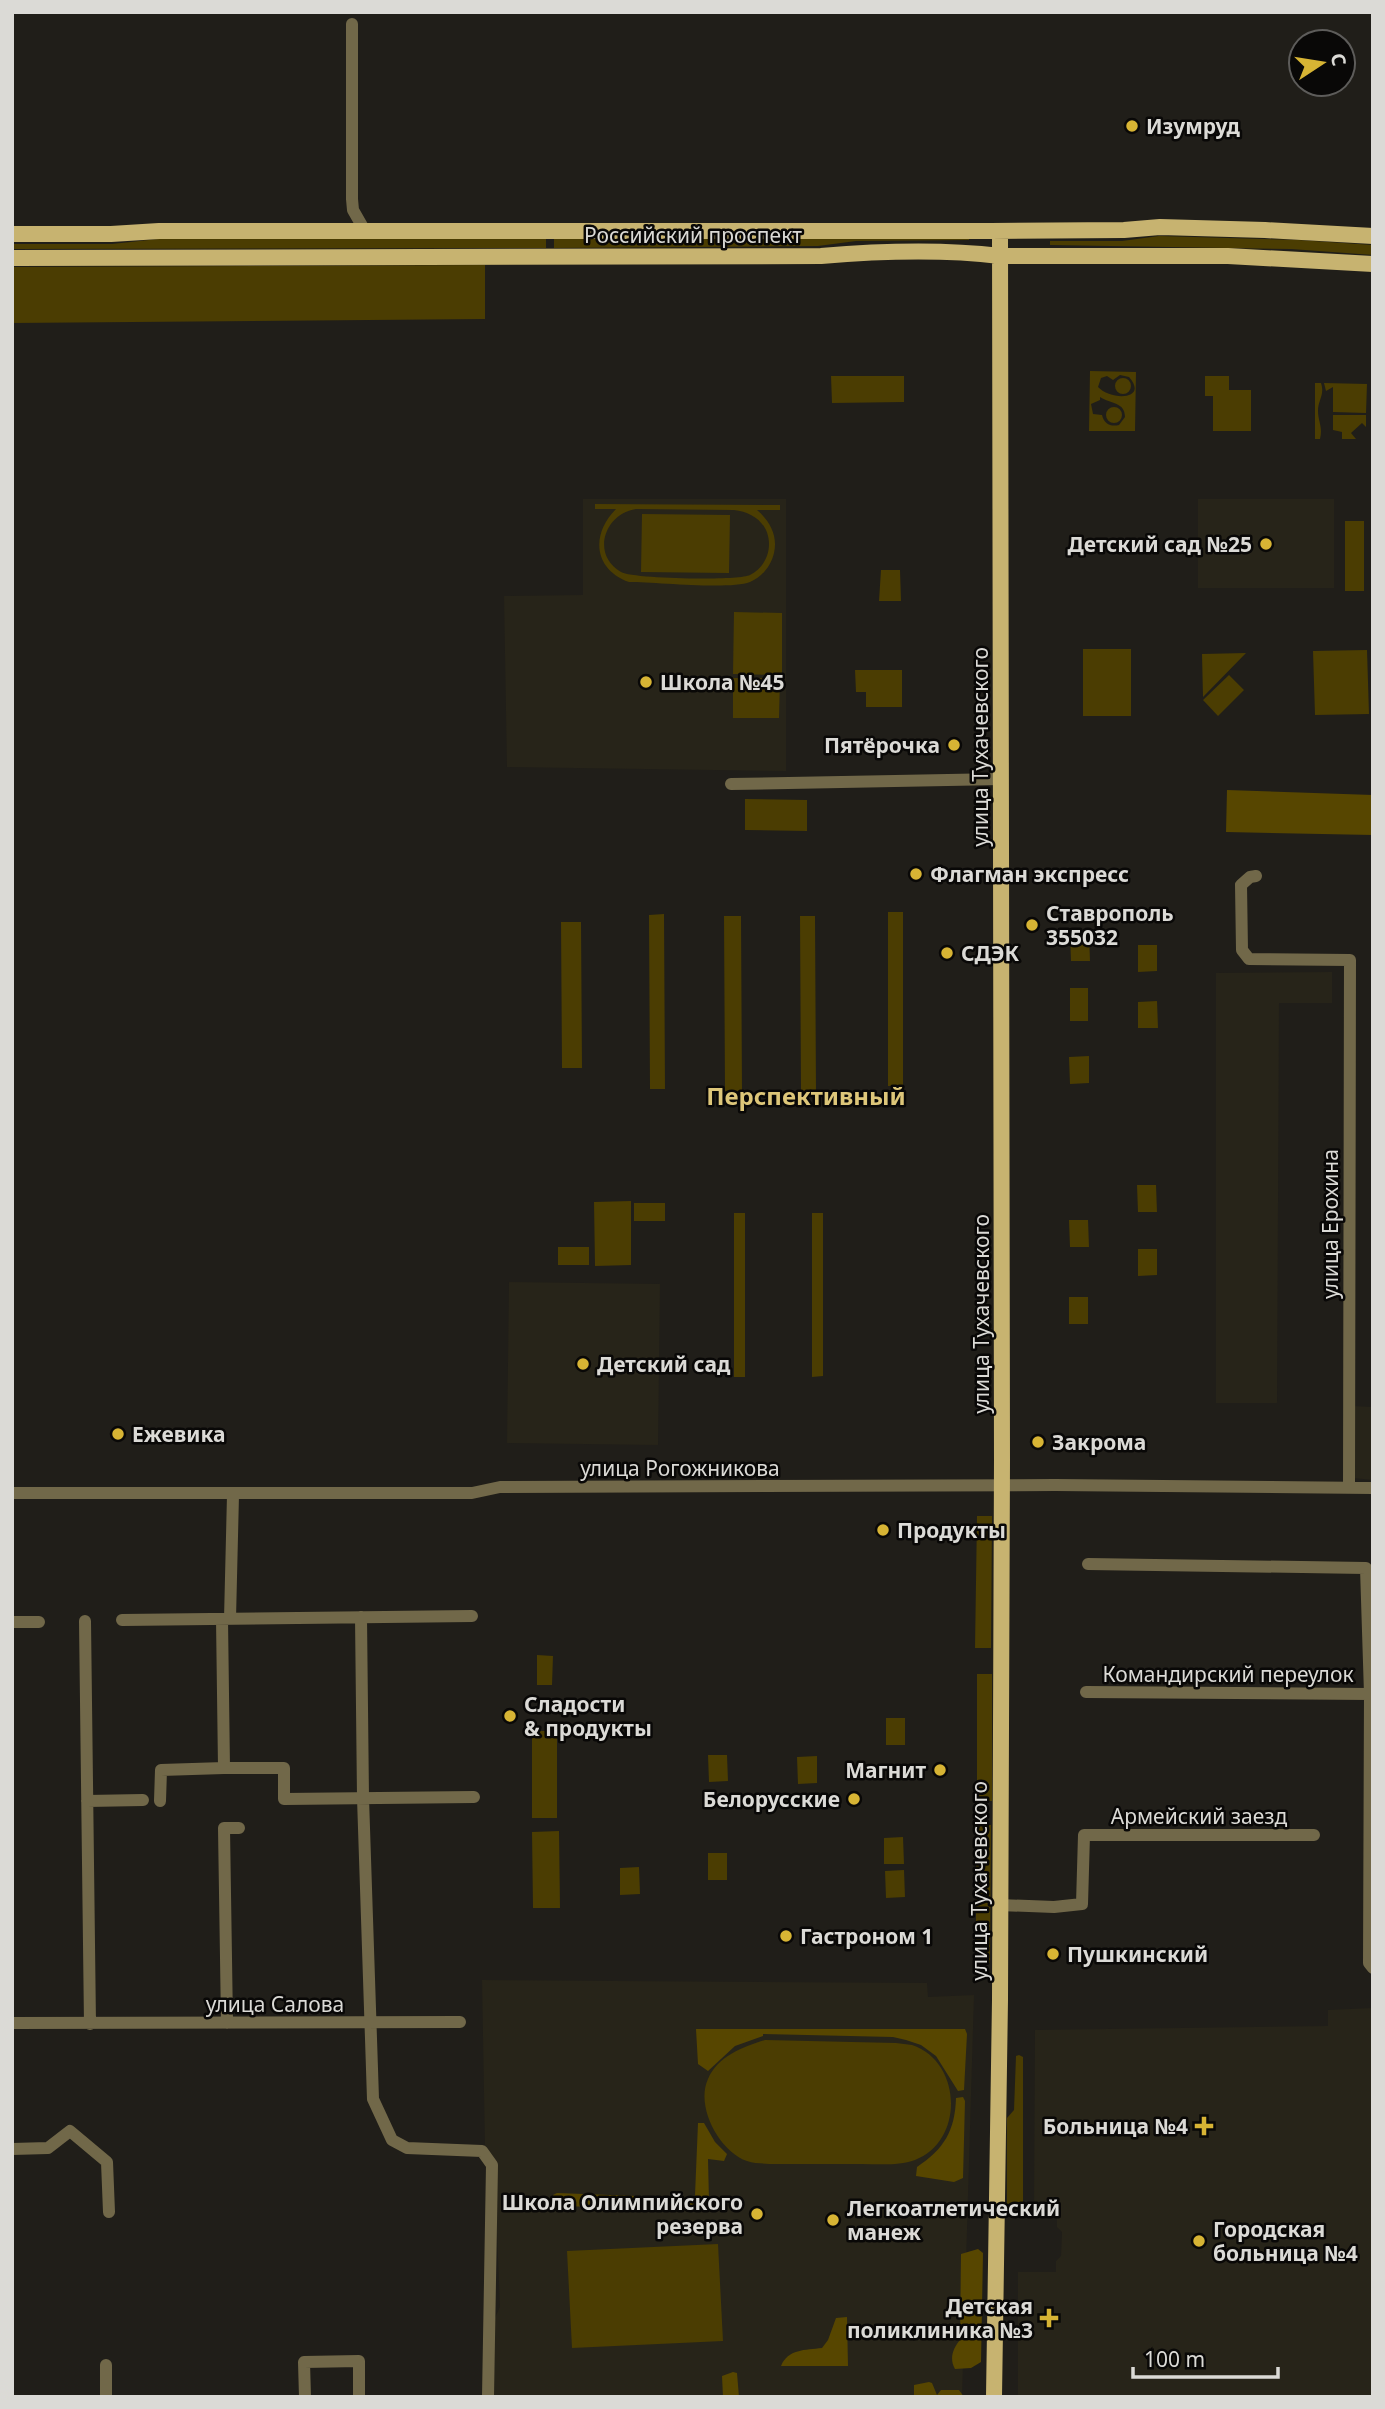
<svg xmlns="http://www.w3.org/2000/svg" width="1385" height="2409" viewBox="0 0 1385 2409" font-family="'Noto Sans',sans-serif">
	<style>
		.built { fill: #272419 }
		.green { fill: #4b3d02; fill-rule: evenodd }
		.forest { fill: #574600 }
		.lines { fill: none; stroke-linecap: round; stroke-linejoin: round }
		.minor { stroke: #716849; stroke-width: 12 }
		.major { stroke: #c7b370; stroke-width: 16 }
		.poi-dot { fill: #d7b434; stroke: #090807; stroke-width: 2.5 }
		.labels { text-anchor: middle; dominant-baseline: central; stroke-width: 5; stroke-linejoin: round; paint-order: stroke }
		.poi-label { font-size: 21px; font-weight: bold; fill: #dbdad6; stroke: #090807; text-anchor: start }
		.street-label { font-size: 21px; fill: #dbdad6; stroke: #090807 }
		.quarter-label { font-size: 24px; font-weight: bold; fill: #ddc679; stroke: #090807 }
	</style>
	<rect width="100%" height="100%" fill="#201e19"/>
	<path class="built" d="M1203,12H1353V14L1203,13Z
		M583,499H786V771L507,767L504,596L583,595Z
		M1198,499H1334V588H1198Z
		M1332,972V1003H1279L1277,1403H1216V973Z
		M509,1282L660,1284L658,1445L507,1443Z
		M1353,1406L1373,1407V1480L1353,1478Z
		M482,1980L927,1983L928,1997L974,1995L962,2397H493L494,2320L500,2307L494,2159L485,2148Z
		M1373,2008V2397H1018V2272H1056V2261L1061,2256L1062,2232L1057,2227V2215H1034L1035,2030L1328,2026V2010Z"/>
	<path class="green" d="M969,235V240L856,241L818,246L554,248V238Z
		M1159,236L1298,240L1373,245V255L1291,249L1050,245V241H1122Z
		M546,238V248L12,249V244H112L158,239Z
		M485,265V319L12,323V267Z
		M1090,371L1136,372L1135,431H1089ZM1120,375L1129,377C1149,400 1111,401 1098,387L1101,378L1107,376L1113,380ZM1100,397C1111,404 1125,402 1125,417L1119,425C1111,427 1104,424 1102,415L1093,414L1091,404L1100,400Z
		M831,376H904V402L832,403Z
		M1205,376H1229V390H1251V431H1213V396H1205Z
		M1115 386a8 8 0 1 1 16 0a8 8 0 1 1-16 0Z
		M1315,383H1321C1325,395 1318,400 1318,411C1318,421 1323,427 1320,439H1315Z
		M1324,383L1367,384L1366,413L1333,412V387L1326,391Z
		M1106 415a8 8 0 1 1 16 0a8 8 0 1 1-16 0Z
		M1333,415H1366V427L1362,423L1351,433L1356,439H1342V432L1333,430Z
		M595,504L780,505V510H757C770,521 778,536 774,553C771,566 762,577 750,582C729,590 655,582 629,582C593,569 591,534 616,509H595ZM636,509L734,510C753,512 769,524 769,544C769,557 762,569 750,575C738,581 633,579 621,572C591,555 604,514 636,509Z
		M642,514L730,515L729,573L641,572Z
		M1345,521H1364V591H1345Z
		M881,570H900L901,601H879Z
		M734,612L782,613V675L733,674Z
		M1083,649H1131V716H1083Z
		M1367,650L1369,714L1315,715L1313,651Z
		M1246,653L1203,697L1202,654Z
		M855,670H902V707H866V692H856Z
		M1229,675L1244,690L1218,716L1203,700Z
		M733,678H780L779,718H733Z
		M745,799L807,800V831L745,830Z
		M888,912H903V1086H888Z
		M664,914L665,1089H650L649,915Z
		M724,916H741L742,1091H725Z
		M800,916H815L816,1091H801Z
		M561,922H581L582,1068H562Z
		M1070,934H1089L1090,961H1071Z
		M1138,945H1157V971L1138,972Z
		M1070,988H1088V1021H1070Z
		M1157,1001L1158,1028H1138V1002Z
		M1089,1056V1083L1070,1084L1069,1057Z
		M1137,1185H1156L1157,1212H1138Z
		M631,1201V1265L595,1266L594,1202Z
		M634,1203H665V1221H634Z
		M734,1213H745V1377H734Z
		M812,1213H823V1376L812,1377Z
		M1069,1220H1088L1089,1247H1070Z
		M558,1247H589V1265H558Z
		M1138,1249H1157V1275L1138,1276Z
		M1069,1297H1088V1324H1069Z
		M977,1516H992L991,1648H975Z
		M537,1655L553,1656L552,1685H537Z
		M977,1674H992V1801H977Z
		M886,1718H905V1745H886Z
		M532,1731H557V1818H532Z
		M708,1755H727L728,1781L709,1782Z
		M817,1756V1783L798,1784L797,1757Z
		M976,1825H991L990,1963H976Z
		M559,1831L560,1908H533L532,1832Z
		M903,1837L904,1864H884V1838Z
		M708,1853H727V1880H708Z
		M639,1867L640,1894L620,1895V1868Z
		M904,1870L905,1897L886,1898L885,1871Z
		M765,2040L896,2043C901,2044 907,2044 912,2045C963,2062 964,2142 915,2160C898,2166 879,2164 861,2164C830,2164 800,2164 769,2164C762,2163 754,2164 747,2161C720,2152 695,2107 708,2079C718,2056 743,2047 765,2040Z
		M1019,2055L1023,2057V2203L1007,2204V2118L1014,2110L1016,2056Z
		M718,2244L723,2341L572,2348L567,2251Z"/>
	<path class="forest" d="M1227,790L1373,795V835L1226,832Z
		M696,2029H965L967,2034L964,2090L958,2091L936,2056L921,2045L906,2040L893,2037L763,2034V2036L735,2046L708,2071L698,2064Z
		M963,2097L965,2101L963,2178L954,2182L916,2176L917,2167C944,2149 955,2131 956,2098Z
		M698,2123H704L715,2142L727,2154L724,2161L708,2159L709,2201L703,2205L698,2204L695,2195Z
		M557,2193L689,2198L696,2201L693,2208L688,2209L557,2206L553,2195Z
		M978,2249L983,2253L981,2362L971,2368L955,2369C949,2359 953,2348 960,2340L961,2254Z
		M847,2317L848,2366H781C788,2349 805,2350 822,2348L828,2340L836,2318Z
		M733,2372L737,2373L739,2397H723L722,2376Z
		M929,2382L932,2383L937,2395L941,2390H959L964,2397H914V2385Z"/>
	<g class="lines">
		<path class="minor" d="M352,24V199L353,210L365,231
			M731,784L1001,779
			M1256,876L1250,877L1241,885L1242,950L1249,959L1350,960L1349,1488
			M12,1493H472L500,1487L1055,1485L1373,1488
			M1088,1564L1366,1568L1370,1694L1369,1963L1373,1968
			M361,1617L363,1798L373,2099L392,2140L407,2148L482,2151L492,2165L488,2397
			M230,1619L233,1495
			M122,1620L472,1616
			M85,1621L90,2024
			M12,1622H39
			M1086,1692L1370,1694
			M224,1768H284V1799L474,1797
			M87,1801L143,1800
			M160,1801L161,1770L224,1768L222,1619
			M999,1905L1054,1907L1082,1904L1084,1835H1314
			M12,2023L460,2022
			M227,2023L224,1828H239
			M12,2149L48,2148L70,2131L107,2162L109,2212
			M106,2397V2365
			M305,2397L304,2362L359,2361V2397"/>
		<path class="major" d="M12,234H111L159,231H991L1124,230L1160,227L1265,230L1373,236
			M12,258L821,256C880,251 942,249 1000,256H1228L1373,264
			M994,2397L1000,2000L1002,1459L1000,231"/>
	</g>
	<g class="poi-dot">
		<circle cx="1132" cy="126" r="7"/>
		<circle cx="1266" cy="544" r="7"/>
		<circle cx="646" cy="682" r="7"/>
		<circle cx="954" cy="745" r="7"/>
		<circle cx="916" cy="874" r="7"/>
		<circle cx="1032" cy="925" r="7"/>
		<circle cx="947" cy="953" r="7"/>
		<circle cx="583" cy="1364" r="7"/>
		<circle cx="118" cy="1434" r="7"/>
		<circle cx="1038" cy="1442" r="7"/>
		<circle cx="883" cy="1530" r="7"/>
		<circle cx="510" cy="1716" r="7"/>
		<circle cx="940" cy="1770" r="7"/>
		<circle cx="854" cy="1799" r="7"/>
		<circle cx="786" cy="1936" r="7"/>
		<circle cx="1053" cy="1954" r="7"/>
		<path d="M1200.5 2115.5h7v7h7v7h-7v7h-7v-7h-7v-7h7z"/>
		<circle cx="757" cy="2214" r="7"/>
		<circle cx="833" cy="2220" r="7"/>
		<circle cx="1199" cy="2241" r="7"/>
		<path d="M1045.5 2307.5h7v7h7v7h-7v7h-7v-7h-7v-7h7z"/>
	</g>
	<g class="labels">
		<g class="poi-label">
			<text x="1146" y="126">Изумруд</text>
			<text x="1252" y="544" text-anchor="end">Детский сад №25</text>
			<text x="660" y="682">Школа №45</text>
			<text x="940" y="745" text-anchor="end">Пятёрочка</text>
			<text x="930" y="874">Флагман экспресс</text>
			<text x="1046" y="913">Ставрополь<tspan x="1046" dy="24">355032</tspan></text>
			<text x="961" y="953">СДЭК</text>
			<text x="597" y="1364">Детский сад</text>
			<text x="132" y="1434">Ежевика</text>
			<text x="1052" y="1442">Закрома</text>
			<text x="897" y="1530">Продукты</text>
			<text x="524" y="1704">Сладости<tspan x="524" dy="24">&amp; продукты</tspan></text>
			<text x="926" y="1770" text-anchor="end">Магнит</text>
			<text x="840" y="1799" text-anchor="end">Белорусские</text>
			<text x="800" y="1936">Гастроном 1</text>
			<text x="1067" y="1954">Пушкинский</text>
			<text x="1188" y="2126" text-anchor="end">Больница №4</text>
			<text x="743" y="2202" text-anchor="end">Школа Олимпийского<tspan x="743" dy="24">резерва</tspan></text>
			<text x="847" y="2208">Легкоатлетический<tspan x="847" dy="24">манеж</tspan></text>
			<text x="1213" y="2229">Городская<tspan x="1213" dy="24">больница №4</tspan></text>
			<text x="1033" y="2306" text-anchor="end">Детская<tspan x="1033" dy="24">поликлиника №3</tspan></text>
		</g>
		<g class="street-label">
			<text x="693" y="235">Российский проспект</text>
			<text transform="translate(980 747) rotate(-90)">улица Тухачевского</text>
			<text transform="translate(1330 1224) rotate(-90)">улица Ерохина</text>
			<text transform="translate(981 1314) rotate(-90)">улица Тухачевского</text>
			<text x="680" y="1468">улица Рогожникова</text>
			<text x="1228" y="1674">Командирский переулок</text>
			<text x="1199" y="1816">Армейский заезд</text>
			<text transform="translate(979 1881) rotate(-90)">улица Тухачевского</text>
			<text x="275" y="2004">улица Салова</text>
		</g>
		<g class="quarter-label">
			<text x="806" y="1095">Перспективный</text>
		</g>
	</g>
	<rect width="1385" height="2409" fill="none" stroke="#dbdad6" stroke-width="28"/>
	<g transform="translate(1322 63) rotate(78)"><circle r="33" fill="#090807" stroke="#5d5c5a" stroke-width="2"/>
	<path d="M0-5L12 26L0 18L-12 26Z" fill="#d7b434"/>
	<text y="-10" font-size="19" font-weight="bold" text-anchor="middle" fill="#dbdad6">С</text>
	</g>
	<path d="M1133 2367v10h145v-10" fill="none" stroke="#dbdad6" stroke-width="3.5"/>
	<text x="1144" y="2367" font-size="21" fill="#dbdad6" stroke="#090807" stroke-width="5" paint-order="stroke">100 m</text>
</svg>
